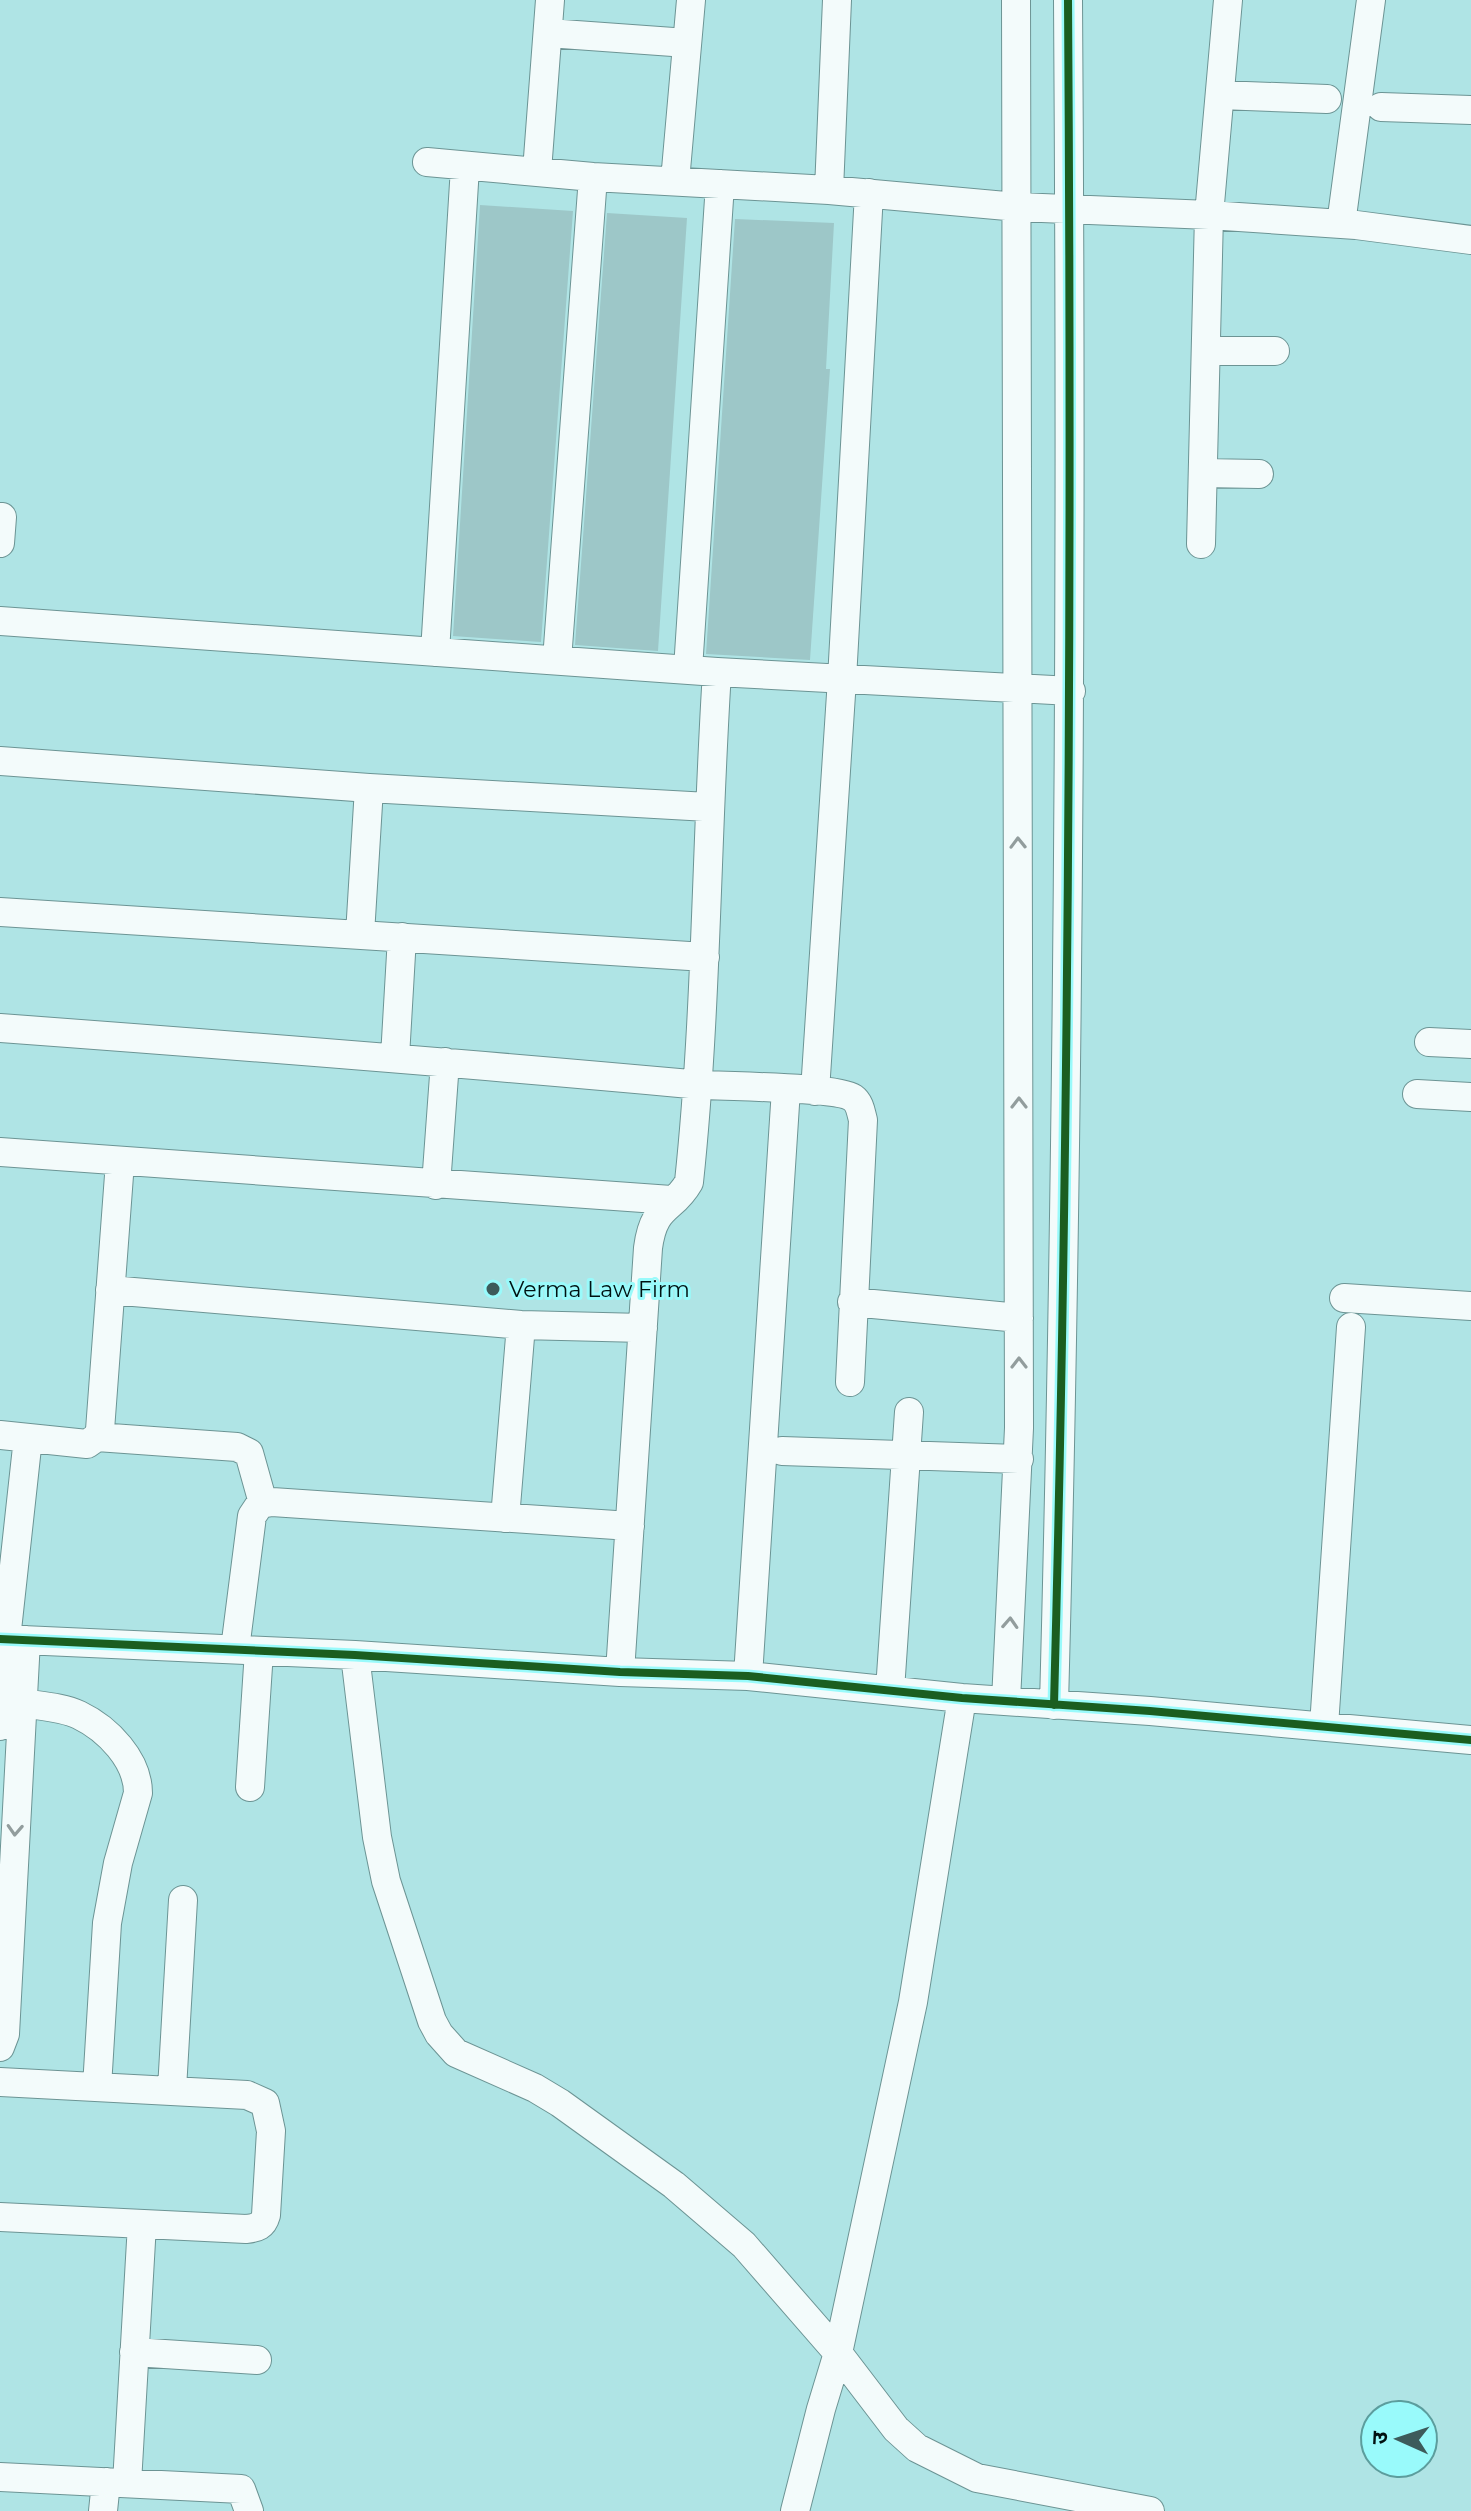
<svg xmlns="http://www.w3.org/2000/svg" width="1471" height="2511" viewBox="0 0 1471 2511" font-family="Montserrat,'Noto Sans Devanagari',sans-serif">
	<style>
		.building { fill: #9dc7c8 }
		.lines { fill: none; stroke-linecap: round; stroke-linejoin: round }
		.minor-casing { stroke: #6c9494; stroke-width: 30 }
		.minor { stroke: #f3fbfb; stroke-width: 28 }
		.cycleway-casing { stroke: #99fafb; stroke-width: 13 }
		.cycleway { stroke: #1b5e20; stroke-width: 8 }
		.oneway { stroke: #929d9d }
		.poi-dot { fill: #3d5b5b; stroke: #99fafb; stroke-width: 3 }
		.labels { text-anchor: middle; dominant-baseline: central; stroke-width: 6; stroke-linejoin: round; paint-order: stroke }
		.poi-label { font-size: 22px; fill: #011; stroke: #99fafb; text-anchor: start }
	</style>
	<rect width="100%" height="100%" fill="#afe4e5"/>
	<path class="building" d="M480,205L573,211L541,642L453,636Z
		M607,213L687,218L658,651L575,645Z
		M735,219L834,223L826,369H830L828,398L810,660L706,654Z"/>
	<g class="lines">
		<g class="minor-casing">
			<path id="minor" d="M548,33L687,43
				M1220,95L1327,99
				M1381,107L1471,110
				M427,162L593,177L829,190L1018,207L1209,215L1356,225L1471,240
				M537,171L550,0
				M675,181L691,0
				M829,190L837,0
				M1341,224L1371,0
				M1206,351H1275
				M1203,473L1259,474
				M0,543L2,517
				M1201,544L1209,215L1228,0
				M0,621L717,672L1071,691
				M435,652L465,167
				M557,660L593,177
				M688,669L720,184
				M0,761L369,788L708,807
				M0,912L705,957
				M360,934L369,788
				M0,1028C230,1045 460,1063 690,1084C719,1087 836,1086 853,1098C860,1103 861,1113 863,1120L850,1382
				M1429,1042L1471,1044
				M395,1057L402,937
				M815,1091L842,679L869,193
				M1417,1094L1471,1097
				M0,1152L671,1200
				M436,1185L445,1062
				M110,1290L521,1325L643,1328
				M1344,1298L1471,1306
				M852,1302L1019,1318
				M0,1435L87,1444L97,1437L100,1430L120,1162
				M97,1437L237,1447L249,1453L263,1503
				M782,1451L1019,1459
				M505,1518L521,1325
				M0,1639L355,1655L620,1672L748,1676L962,1698L1150,1711L1471,1740
				M235,1649L252,1516L260,1504L272,1502L630,1526
				M355,1655L377,1837L386,1881L432,2021L439,2034L456,2053L535,2088L560,2103L674,2185L744,2245L838,2353L896,2429L917,2448L977,2478L1150,2511
				M620,1672L648,1248C654,1203 672,1212 689,1182C707,1012 706,842 717,672
				M748,1676L786,1089
				M890,1690L909,1412
				M1006,1701L1019,1428L1016,0
				M22,1703C40,1706 62,1707 79,1715C108,1729 138,1760 138,1793L118,1863L107,1923L97,2087
				M1054,1705C1069,1137 1072,568 1068,0
				M0,1726L6,1639L28,1438
				M1324,1726L1351,1327
				M250,1787L259,1651
				M0,2047L5,2034L26,1640
				M0,2082L247,2095L265,2103L271,2131L266,2215C263,2226 257,2228 246,2229L0,2217
				M172,2089L183,1900
				M134,2352L257,2360
				M0,2477L241,2489L249,2511
				M127,2483L142,2224
				M103,2511L106,2482
				M795,2511L821,2409L838,2353L913,2002L962,1698"/>
		</g>
		<use href="#minor" class="minor"/>
		<g class="cycleway-casing">
			<path id="cycleway" d="M0,1639L355,1655L620,1672L748,1676L962,1698L1150,1711L1471,1740
				M1054,1705C1069,1137 1072,568 1068,0"/>
		</g>
		<use href="#cycleway" class="cycleway"/>
	</g>
	<defs><path id="oneway-chevron" d="M-2-3.5L2.5 0L-2 3.5" fill="none" stroke-width="1.6" stroke-linecap="round" stroke-linejoin="round" transform="scale(2)"/></defs>
	<g class="oneway">
		<use href="#oneway-chevron" transform="translate(1018 843) rotate(-91)"/>
		<use href="#oneway-chevron" transform="translate(1019 1103) rotate(-90)"/>
		<use href="#oneway-chevron" transform="translate(1019 1363) rotate(-90)"/>
		<use href="#oneway-chevron" transform="translate(1010 1623) rotate(-87)"/>
		<use href="#oneway-chevron" transform="translate(15 1830) rotate(93)"/>
	</g>
	<circle class="poi-dot" cx="493" cy="1289" r="8"/>
	<g class="labels">
		<g class="poi-label">
			<text x="509" y="1289">Verma Law Firm</text>
		</g>
	</g>
	<g transform="translate(1399 2439) rotate(273)"><circle r="38" fill="#99fafb" stroke="#5c9d9d" stroke-width="2"/>
	<path d="M0-6L14 30L0 20L-14 30Z" fill="#3d5b5b"/>
	<text y="-12" font-size="22" font-weight="bold" text-anchor="middle" fill="#001111">उ</text>
	</g>
</svg>
